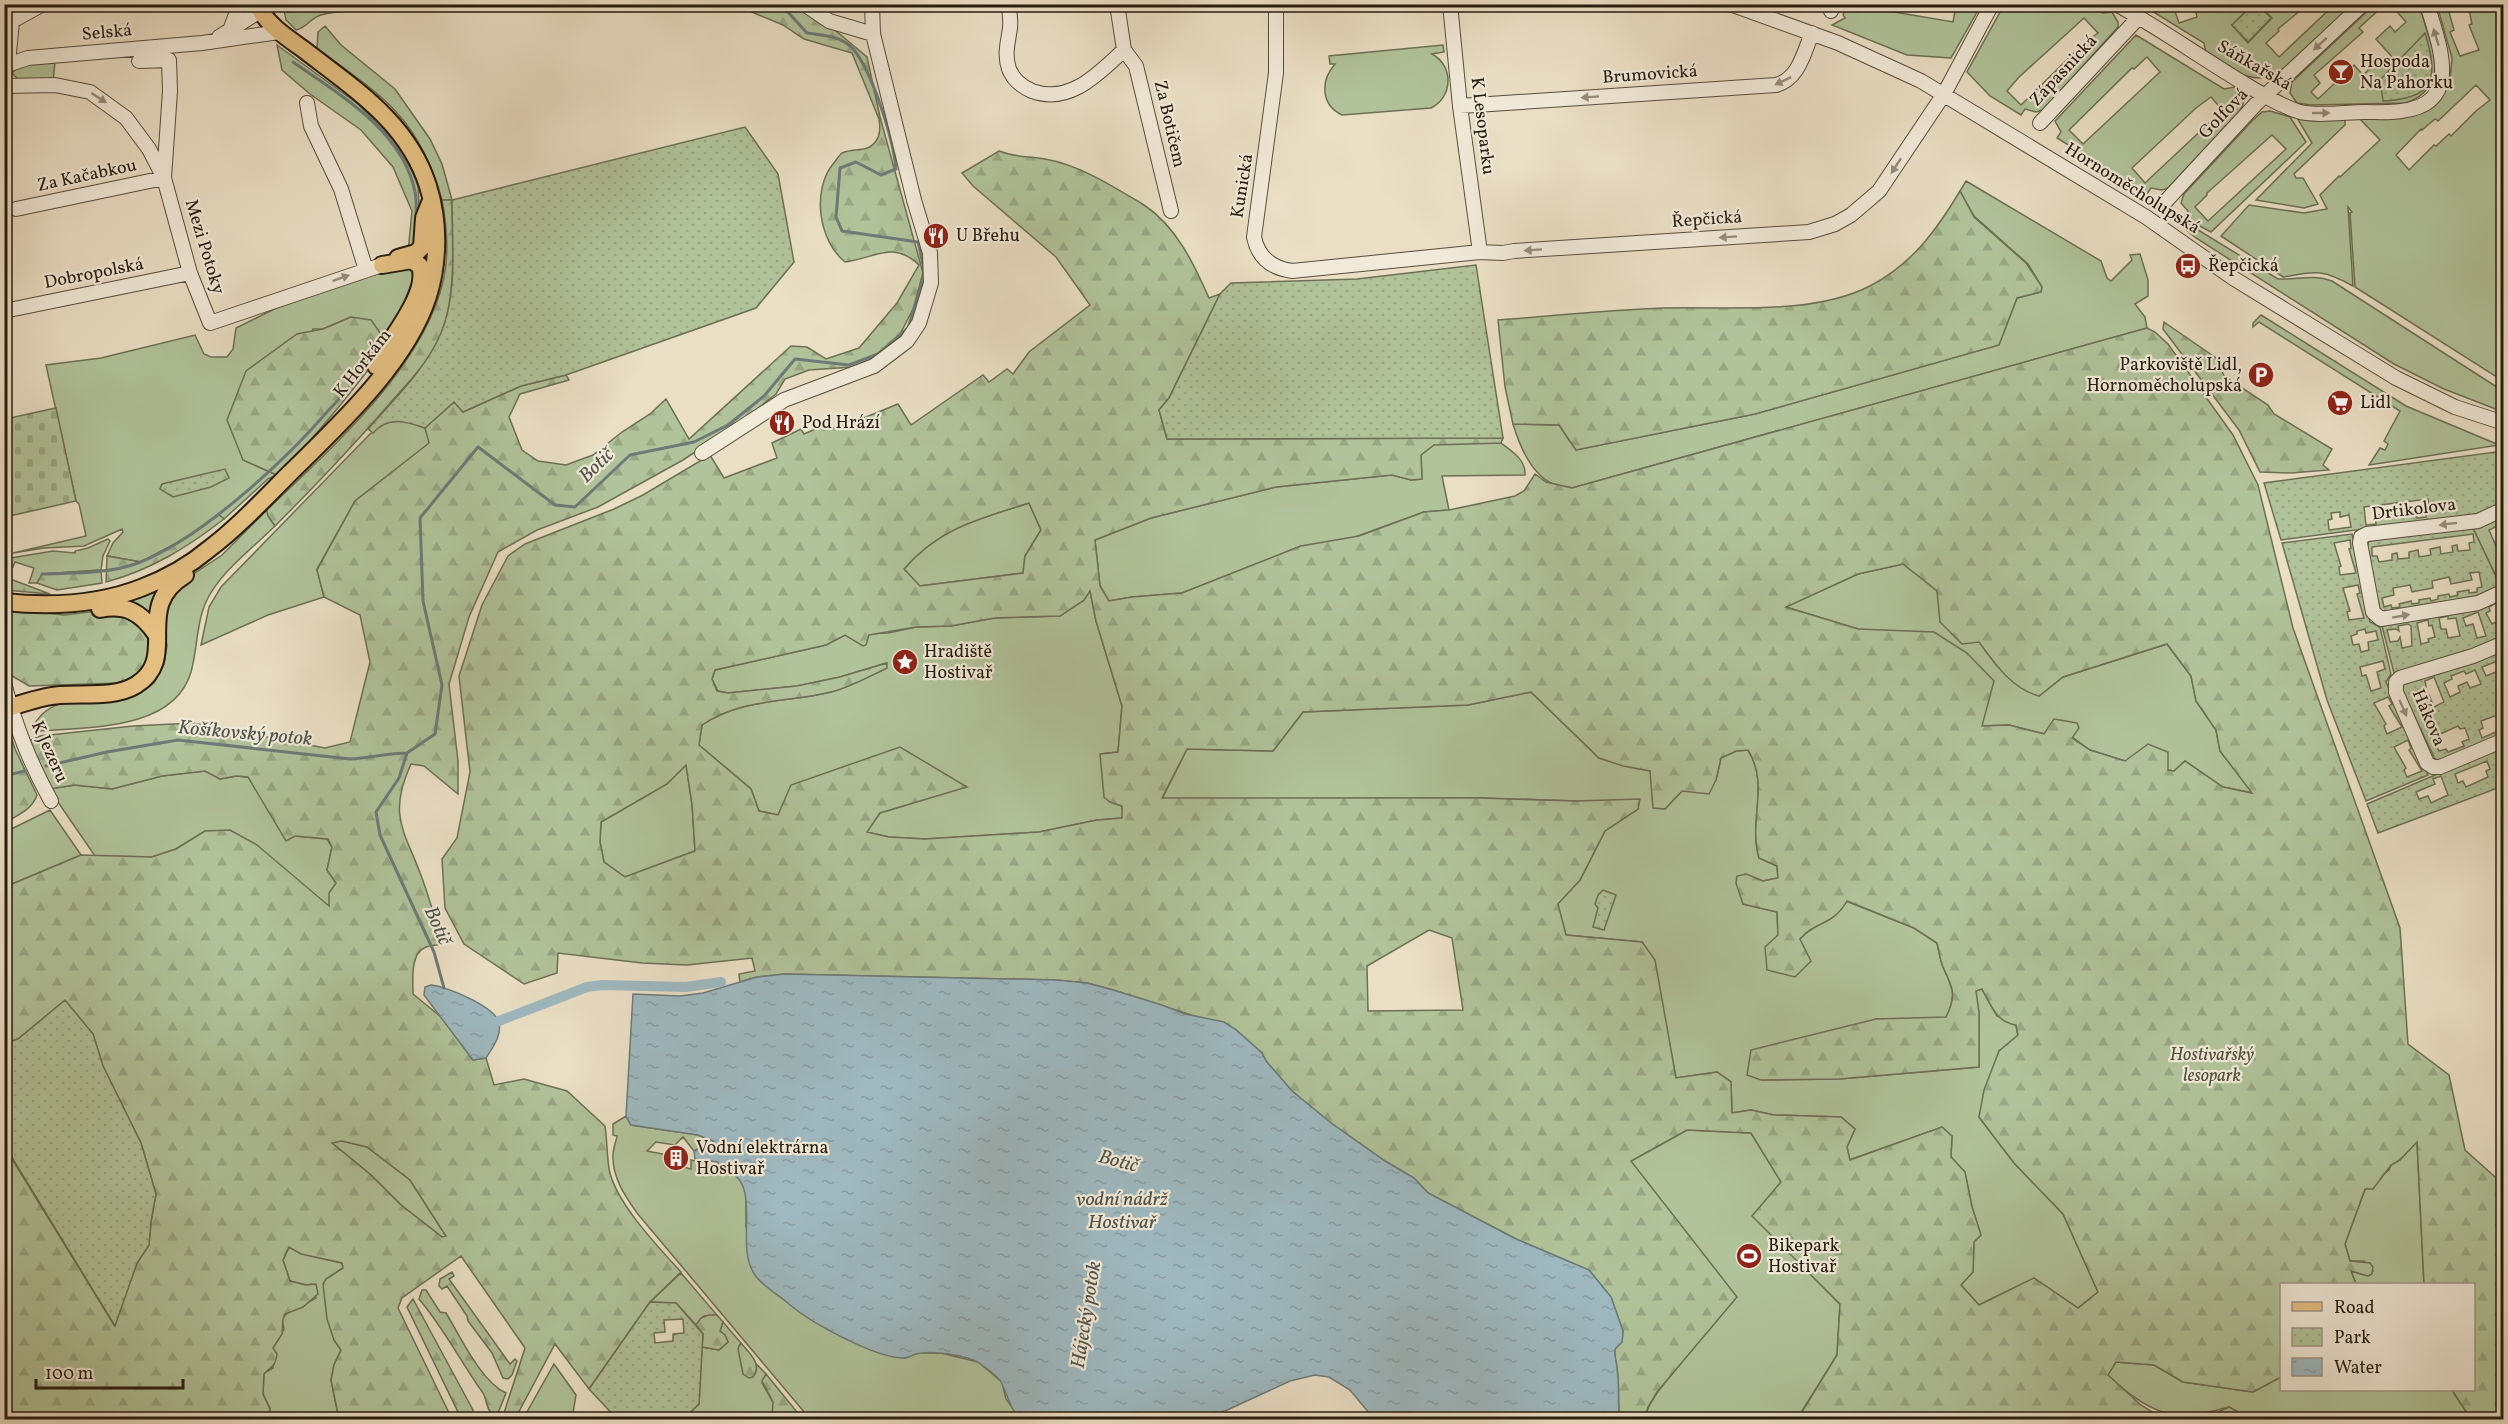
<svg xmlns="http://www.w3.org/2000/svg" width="2508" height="1424" viewBox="0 0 2508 1424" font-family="Vollkorn,serif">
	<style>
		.grass { fill: #b1c39a; stroke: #6c7054; stroke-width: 1.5; fill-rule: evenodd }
		.forest { fill: url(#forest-firs); stroke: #6c7054; stroke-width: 1.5; fill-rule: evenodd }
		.cemetery { fill: url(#cemetery-stones); stroke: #6c7054; stroke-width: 1.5 }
		.park { fill: url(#park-dots); stroke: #6c7054; stroke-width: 1.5; fill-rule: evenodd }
		.water { fill: url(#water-ripples); stroke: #6e7a79; stroke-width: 1.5 }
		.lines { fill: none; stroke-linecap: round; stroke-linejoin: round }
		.stream { stroke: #6e7a79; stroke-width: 3 }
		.canal { stroke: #9eb9c0; stroke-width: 10 }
		.minor-casing { stroke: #574d3c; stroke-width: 16 }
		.major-casing { stroke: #261c0e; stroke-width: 20 }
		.minor { stroke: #f1ead9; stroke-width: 14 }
		.major { stroke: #e5c082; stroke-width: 16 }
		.oneway { fill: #968d7e }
		.labels { text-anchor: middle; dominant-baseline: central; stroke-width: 4.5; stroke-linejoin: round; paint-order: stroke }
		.street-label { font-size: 18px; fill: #261c0e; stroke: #f1ead9 }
		.poi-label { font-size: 18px; fill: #261c0e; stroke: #f1ead9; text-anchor: start }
		.park-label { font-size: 18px; font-style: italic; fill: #504e38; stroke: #f1ead9 }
		.water-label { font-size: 20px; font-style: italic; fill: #50534c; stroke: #f1ead9 }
	</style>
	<defs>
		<pattern id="forest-firs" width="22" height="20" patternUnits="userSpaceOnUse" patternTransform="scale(1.5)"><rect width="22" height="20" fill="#b1c39a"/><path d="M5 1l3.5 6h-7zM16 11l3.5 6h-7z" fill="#98a784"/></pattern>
		<pattern id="cemetery-stones" width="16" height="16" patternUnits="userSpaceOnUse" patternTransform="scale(1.5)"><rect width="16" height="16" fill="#b1c39a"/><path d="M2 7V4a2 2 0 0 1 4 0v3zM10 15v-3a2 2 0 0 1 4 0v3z" fill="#98a784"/></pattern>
		<pattern id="park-dots" width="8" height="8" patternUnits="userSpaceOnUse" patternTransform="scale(1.5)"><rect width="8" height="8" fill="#b1c39a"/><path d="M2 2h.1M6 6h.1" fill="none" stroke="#98a784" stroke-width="1.8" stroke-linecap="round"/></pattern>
		<pattern id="water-ripples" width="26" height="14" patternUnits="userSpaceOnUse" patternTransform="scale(1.5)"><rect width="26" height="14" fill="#9eb9c0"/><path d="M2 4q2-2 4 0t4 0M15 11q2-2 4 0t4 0" fill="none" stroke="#889ea4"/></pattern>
	</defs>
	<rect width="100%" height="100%" fill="#eadfc5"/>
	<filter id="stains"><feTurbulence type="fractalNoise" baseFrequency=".00333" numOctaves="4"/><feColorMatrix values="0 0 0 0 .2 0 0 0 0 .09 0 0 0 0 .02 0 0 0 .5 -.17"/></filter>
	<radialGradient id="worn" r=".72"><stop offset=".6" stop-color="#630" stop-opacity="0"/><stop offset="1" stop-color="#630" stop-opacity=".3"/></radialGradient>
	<path class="grass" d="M283,5L288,12L361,5H388L380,8C361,11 339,10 321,15C310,18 307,28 296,30L286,20Z
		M1846,5H1859V6L1953,22L1956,5H1981L1951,58L1907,55L1832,25L1845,18L1843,15Z
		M2004,5H2090L2103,13L2112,12L2118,22V27L2043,110L2036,112L2025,109L2021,115L1990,96L1967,72ZM2084,18L2098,33L2084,43L2021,105L2007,91L2019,77Z
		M2142,5H2173L2179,23L2197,17L2195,9L2202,7L2201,5H2252L2232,25L2248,43L2272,18L2259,5H2307L2278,29L2279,31L2266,43L2279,57L2334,5H2353L2282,70C2255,90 2230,68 2206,53L2204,43Z
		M2374,5H2384L2359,28L2363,32L2314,75L2320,83L2311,92L2318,99L2354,65L2363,75L2377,62L2382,68L2393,58L2376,39L2390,26L2395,32L2406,22L2391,5H2419L2435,56C2438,78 2427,97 2405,103L2311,105L2297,103L2290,93L2292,82Z
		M2437,5H2447L2454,30L2450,32L2460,56L2479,50L2469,25L2472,24L2468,5H2503V381L2355,287L2350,213L2352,212L2348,207L2353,286C2322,269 2317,271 2283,277L2221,236L2249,205L2304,213L2327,209L2320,195L2339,176L2340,177L2380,140L2360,119L2401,118L2436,103L2450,79L2452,58ZM2476,85L2490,100L2476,111L2451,136L2449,134L2436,146L2434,145L2409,170L2396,155L2421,129L2422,130L2435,119L2438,121Z
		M325,26L341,45L395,89L430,139L442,164L452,200H442C419,118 383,96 317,49L318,32Z
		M2136,35L2224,89L2235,87C2246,95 2246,103 2238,113L2168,188L2162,190L2151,188L2147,194L2057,138L2061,132L2055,121ZM2147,57L2160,72L2083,144L2069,130L2132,68L2134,69ZM2211,97L2224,112L2210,122L2145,183L2132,168L2196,108Z
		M277,45L358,104L393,140L411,169L418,186L421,241L408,252L412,211L393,167L361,130L310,94L282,70Z
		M1443,45L1444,52L1432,54C1454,66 1453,97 1431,108L1342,115C1321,105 1320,81 1335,64H1330L1329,56Z
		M55,62L53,82L19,80L12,73C21,62 41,63 55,62Z
		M2270,111L2290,117L2306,142L2211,232L2183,217L2188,211L2181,203L2184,194L2253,120L2262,112ZM2272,135L2286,149L2208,221L2195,207L2207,195V193Z
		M2297,118L2345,119V125L2294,174L2296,178H2303L2318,204L2304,208L2256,200L2312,143Z
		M1966,181L2101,261L2107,278L2111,281L2132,260L2130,255L2140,254L2148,280V296L2135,304L2145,317L2147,328L1572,488C1566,486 1558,486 1553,484C1531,474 1519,444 1513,424L1559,425L1576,450L1755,414L1999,345L2017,298L2041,292L2042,287L2028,264L1974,216L1960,191Z
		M2182,220L2278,279C2296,280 2314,274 2332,281L2503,391V412L2444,389L2394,364L2196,238L2179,224Z
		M408,263L419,271L388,344L351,317L323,329H313L243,460L277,475L268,479L224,519L219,515L188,537L141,562L107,556L113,543L123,532L122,529L84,546L44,548L13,553L86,536L79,504L76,501L46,365L101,358L195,335L204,354L211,357H227L233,349L236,328L307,293Z
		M2261,315L2406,406L2499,445L2369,465L2380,448L2385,450L2388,444L2384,441L2400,411L2259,322L2253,327V323Z
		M403,420L425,428L430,443L355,501L317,569L324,597L268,615L201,645L209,607L221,587L370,434L386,422Z
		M1501,443C1512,451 1526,460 1525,475L1442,476L1449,510L1424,512L1344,541L1301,546L1182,593L1132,597L1109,601L1100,586L1095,540L1151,518L1276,487L1392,475L1411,480L1422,479L1421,455L1434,444Z
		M1029,503L1041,530L1025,556L1023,573L919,586L904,569C939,528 979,519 1029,503Z
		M267,510L268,516L275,526C254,547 224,569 209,596C196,619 198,647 191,672C174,731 87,727 38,731L32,729C49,691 92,703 126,698L137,695L154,683L164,664L167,646L163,617L177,585L222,555Z
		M2503,516V529L2501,524L2489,530L2503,562V583L2500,585L2472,526Z
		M108,539L110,541L103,556L101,570L43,574L37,583H29L34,568L15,562L13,567L5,562V559L53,551L75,553V551L88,548Z
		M1903,564L1938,591L1940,622L1979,641L1996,665L2039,696L2063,677L2167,644L2191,676L2196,701L2216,730L2220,751L2253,793L2223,787L2185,761L2174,771L2168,770L2125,761L2090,750L2072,737L2045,734L2009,725L1981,726L1887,632L1858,629L1785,607L1858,574Z
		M160,588L152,620L126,600Z
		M1090,590L1096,621L1122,706L1118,752L1101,754L1110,802L1122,806L1123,818L1097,820L1039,832L925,839L889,837L866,832L880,813L966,786L792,785L778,815L759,811L751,789L699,745L702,725C742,698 786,703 831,692C851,687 868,677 886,668V663L840,677L797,686L728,693L718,691L712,679L715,670L826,645L845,635L888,633L916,627L951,626L994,618L1060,616L1084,600Z
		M1531,692L1599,758L1651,771L1653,807L1665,809L1682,791L1716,780L1721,758L1736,751L1748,750C1770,785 1748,820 1759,858L1777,866L1778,878L1763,881L1745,874L1743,904L1777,912L1778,935L1800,939C1815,921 1835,924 1846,901L1914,928L1937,943C1939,951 1940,960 1943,967C1953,988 1957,995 1946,1018L1876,1019L1761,1080L1839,1079L1979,1067V1012L1975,991L1981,988L1997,1016L2016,1025L2018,1036L1999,1051L1979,1117L2014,1163L2063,1214L2098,1292L2078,1308L2034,1278L1979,1305L1961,1285L1973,1272L1974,1241L1981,1235L1972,1207L1965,1172L1951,1157L1952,1136L1942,1127L1849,1160L1847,1147L1855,1129L1841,1117L1774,1115L1751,1110L1732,1113L1731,1082L1717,1072L1676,1078L1654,960L1642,942L1566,935L1557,904L1580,880L1605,831L1638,809L1576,801L1480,798L1162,799L1187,749L1273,751L1303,712L1468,705Z
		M686,765L692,804L695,851L625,877L604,862L600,842L601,822L667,784Z
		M205,771L220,779L236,776L248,777L295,836L327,839L332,847L327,870L336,883L329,907L308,889L205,831L176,849L152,857L95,856L49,789L75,785L112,789L162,776Z
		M50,810L81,855L5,887V832Z
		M626,1116L631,1125L698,1135L713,1141L714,1144H707L694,1151L683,1137L675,1145L656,1142L647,1151L668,1155V1163L691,1169V1160L729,1170L740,1179L746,1191V1227L813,1319L872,1350L905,1358L918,1353H941L978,1362L1002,1382L1006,1399L1021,1419H810L637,1213C625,1196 612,1177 613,1155C613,1149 616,1142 617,1136L613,1135V1124Z
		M1687,1130L1751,1133L1781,1182L1753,1216L1840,1304L1837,1355L1797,1419H1644C1650,1398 1666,1382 1680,1364L1631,1161Z
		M342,1141L367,1147L410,1180L446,1236L442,1237L401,1205L371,1175L331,1142Z
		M2417,1141L2424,1284H2356L2351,1271L2368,1276L2373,1271L2364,1261H2350L2345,1244L2365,1189L2389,1170L2391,1165L2400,1160Z
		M289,1247L301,1253L342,1263L343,1268L326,1279L334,1340L341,1350L334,1365L331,1380L339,1419H268L270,1408L263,1394L264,1373L273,1368V1348L284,1329L282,1319C288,1309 306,1305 316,1298L313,1284L306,1285L290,1281L283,1260Z
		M681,1273L717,1315L704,1316L696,1325L676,1303L650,1302Z
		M723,1322L741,1343L739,1346L766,1374L762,1383L773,1402L772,1419L683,1420L699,1404L702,1347L719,1350L728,1342L725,1335L720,1331Z
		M2116,1362L2154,1365L2183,1382L2253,1392L2281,1377L2282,1390H2452L2471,1419H2251L2229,1407C2169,1424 2151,1413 2107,1375Z
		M554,1364L576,1395L572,1419H523Z"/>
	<path class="forest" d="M735,5H795L836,31L867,57L880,117L923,273L913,309L895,344L877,357L853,367L809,370L785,379L776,394L735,426L683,460L598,507L537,530L498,552L469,617L449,684L458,761V794L424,766L411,764C387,816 405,831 422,878C430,900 436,922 443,944C438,945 429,945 424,948C410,955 413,981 413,994L441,1017L473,1060L486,1058L494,1085L524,1079L567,1091L605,1126C607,1140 607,1155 609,1169C615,1202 659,1248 681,1272L650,1302L589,1389L555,1344L515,1419H502L525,1348L461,1256L402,1298L398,1308L452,1419H339L331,1380L334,1365L341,1350L334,1340L327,1319L323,1284L326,1279L343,1268L342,1263L301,1254L289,1247L283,1260L290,1281L306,1285L316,1284L318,1294L303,1307L285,1314L283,1319L282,1334L273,1348L277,1354C275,1367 273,1365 264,1374L263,1394L270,1409L268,1419H5L4,1146L114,1325L137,1263L149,1245L151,1222L156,1194L141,1143L103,1066L93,1034L65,1001L18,1039L5,1043V887L81,855L152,857L176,849L205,831L230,830L257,845L329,906V893L336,883L327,870L332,847L328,839L295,836L286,841L248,777L236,776L220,779L205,771L162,776L112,789L75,785L49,789L30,743L31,740L40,736L133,726L193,723L325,748L350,742L370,662L360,615L324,597L317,570L355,501L429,443L425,428L454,402L463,412L521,386L566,375L569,380L520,394L509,417L522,450L538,461L566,465L593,455L622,432L650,414L666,399L689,439L791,346L807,347L826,359L859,348L897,303L919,265C893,240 875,258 845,262C818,240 812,190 833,164C836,161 839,155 842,153C854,147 867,154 876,141C881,134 880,126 879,119L852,53L804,39L783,25ZM342,1141L367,1147L410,1180L446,1236L442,1237L401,1205L371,1175L332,1143Z
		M999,151C1017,158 1028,156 1045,159C1080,165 1114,187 1144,205C1176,226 1194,264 1209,298L1220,294L1169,398L1159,410L1167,439L1503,438L1501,443L1434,445L1421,455L1422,479L1411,480L1392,475L1276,487L1151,518L1095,540L1100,586L1109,601L1132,597L1182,593L1301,546L1359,536L1424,512L1449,510L1515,496L1524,491L1535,474L1546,482L1572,488L2147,328L2155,332L2168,344L2233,435L2258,485L2293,628L2400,928L2408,1044L2449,1075L2465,1150L2503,1184V1419H2471L2452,1390H2474V1284H2424L2417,1142L2400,1160L2391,1165L2373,1189H2365L2345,1244L2350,1261L2370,1263L2373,1267L2372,1274L2368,1276L2351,1271L2356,1284H2282L2281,1377L2253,1392L2183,1382L2154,1365L2116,1362L2108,1375L2141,1405L2160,1417L2181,1419L1797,1420L1837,1355L1840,1304L1752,1216L1781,1182L1751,1133L1687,1130L1631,1161L1737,1297L1657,1392L1648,1407L1644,1419H1620C1617,1402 1620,1386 1617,1369C1616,1361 1614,1357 1615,1349L1622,1342L1623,1331L1611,1297L1589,1270L1516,1239L1428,1193L1414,1178L1385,1161L1331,1123L1292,1091L1266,1061L1262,1053L1235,1029L1113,990L1087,983L1056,980L785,974L757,977L740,982L739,974L755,971L752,958L687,965L642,963L558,953L557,973L524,984L464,944L445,908L442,859L457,838L470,772L459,676L482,605L508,556L525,544L614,509L643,495L710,455L724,478L777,458L772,443L801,429L804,434L822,426L824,430L849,424L898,404L911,425L983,375L989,382L1007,369L1013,374L1029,352L1090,305L1056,257L973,186L962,173ZM1029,503L1041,530L1025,556L1023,573L920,586L904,569C939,528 979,519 1029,503ZM1903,564L1937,591L1940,622L1962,644L1979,642C1995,664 2012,689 2039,696L2063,677L2167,644L2191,676L2196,701L2216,730L2220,751L2252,793L2223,787L2185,761L2174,771L2168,770V752L2148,744L2125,761L2090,750L2072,738L2079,728L2077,723L2054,719L2044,734L2009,725L1982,726L1994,681L1967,653L1934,632L1858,629L1786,607L1858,574ZM1090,591L1096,621L1122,706L1118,752L1100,754L1104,797L1110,802L1122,806V818L1097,820L1039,832L925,839L889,837L867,832L880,813L967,787L900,747L791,785L778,815L759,811L751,789L699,745L702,725C742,698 786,703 831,692C851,687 868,677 887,668V663L840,677L797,686L728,693L717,691L712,679L715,670L826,645L845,635L863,646L866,645L869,635L916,627L951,626L994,618L1060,616L1084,600ZM1531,692L1599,758L1623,766L1650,771L1653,808L1665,809L1682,791L1709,794L1716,780L1721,758L1736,751L1748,750C1770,785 1748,820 1759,858L1777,866L1778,878L1763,881L1746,874L1737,876L1736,883L1743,904L1777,912L1778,935L1765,947L1767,970L1795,977L1811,961L1800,939C1816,920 1832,927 1847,901L1914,928L1937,943C1939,951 1940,960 1943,967C1953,988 1957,995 1946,1017L1876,1019L1751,1050L1747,1075L1761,1080L1839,1079L1979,1067V1012L1976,991L1982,989C1991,1005 1996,1022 2016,1025L2018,1035L1999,1051L1984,1090L1979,1117L2014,1163L2063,1214L2098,1292L2078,1308L2034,1278L1979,1305L1961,1285L1973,1272L1974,1242L1981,1235L1972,1207L1965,1172L1951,1157L1952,1136L1942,1127L1850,1160L1847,1147L1855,1129L1841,1117L1774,1115L1751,1110L1732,1113L1731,1082L1717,1072L1676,1078L1655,960L1642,942L1566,935L1558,904L1580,880L1605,831L1638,809L1640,799L1576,801L1480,798H1162L1187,749L1273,751L1303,712L1468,705ZM686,765L692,804L695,851L625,877L604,862L600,842L601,822L667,784ZM1429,930L1452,938L1463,1010L1368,1011L1367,966Z
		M1960,191L1974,217L2026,263L2042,287L2041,292L2017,298L1999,345L1755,414L1576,450L1559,425L1513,424L1505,387L1498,320C1553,316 1608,310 1663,308C1727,306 1811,316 1870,286C1912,264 1936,231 1960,191Z
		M442,200H452C452,244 457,290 442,332C432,358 410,381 391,402C354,445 316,485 275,526L268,516L267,510C330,449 426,366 444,277C449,252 447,226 442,200Z
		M351,317L371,320L388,344C353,390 318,435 277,475L243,460L227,420L246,371L297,334L323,329Z
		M2164,322L2216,358L2224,376L2268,405L2274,414L2332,449L2323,465L2329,470L2291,473L2260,472L2239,430L2163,329Z
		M219,515L224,519C188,547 151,570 106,582L107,556L141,562L188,537Z
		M101,570L102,583L57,590L37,583L42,574Z
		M5,577L50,594L5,590Z
		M10,609L64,615L106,610L130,614L148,634L150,643L147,661L136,676L118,683L29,686L12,676L5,664L4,614H9Z
		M4,714L15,749L37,795C32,810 17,815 5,823Z
		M452,1272L454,1276L449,1279L510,1364L515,1359L517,1361L512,1375L508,1379L503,1378L492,1353L468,1321L467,1316L447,1286L442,1289L439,1286L440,1279Z
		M422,1290H426L440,1312L446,1313C460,1336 481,1382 506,1393L498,1413L492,1414C486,1408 487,1400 483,1393C461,1362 443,1327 419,1299Z
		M413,1299L473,1410L471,1418L460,1416L407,1307Z
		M709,1315H717L723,1322L720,1331L725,1335L728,1342L719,1350L702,1347L703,1334L696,1325L701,1318Z
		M741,1343C749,1353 763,1364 753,1377L749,1378L743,1374L738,1349Z
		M766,1374L801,1417L804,1419H772L773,1402L762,1381Z
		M2229,1407L2251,1419H2190L2212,1415Z"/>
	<path class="cemetery" d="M56,408L76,501L5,517V419Z"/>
	<path class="park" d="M2253,5H2258L2271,18L2248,42L2232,25Z
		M2425,33C2439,78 2435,99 2383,101L2380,80Z
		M745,127L778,174L794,262L756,308L566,375L521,386L463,412L454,402L425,428C405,421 388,416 373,433L368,429C393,400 426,369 441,333C458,292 452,244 452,200Z
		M1476,265L1503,438L1167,439L1159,410L1169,398L1220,294L1231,283L1357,279Z
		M2503,451L2501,469H2503V503L2482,513L2462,516L2281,540L2264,483ZM2428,499L2429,508L2426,509V517L2417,518L2416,509L2411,510V511C2398,513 2387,515 2375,515L2376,524L2366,525L2364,507ZM2340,512V517L2349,515L2351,527L2329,530L2328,520L2332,519L2331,513Z
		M225,469L229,478L211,487L173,497L160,489L162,484Z
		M2472,526L2500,585L2477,596L2383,613L2379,609L2367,547L2369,541ZM2473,534L2474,542L2469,543L2470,550L2458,551L2457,545L2452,546L2453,552L2441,554L2440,547L2430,549L2431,555L2419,557L2418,550L2409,552V558L2398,559L2397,553L2392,554V560L2379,562L2377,556H2372V547ZM2479,572L2482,587L2477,588V592L2469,593V590L2457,592L2458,595L2450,597L2449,594L2438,596V599L2431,601L2430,598L2419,600V603L2412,604L2411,601L2399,604L2400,607L2392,608L2391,605L2384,607L2382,598L2394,595L2393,588L2410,585L2412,592L2433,588L2432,581L2449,577L2451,584L2472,580L2470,573Z
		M2352,534L2370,622L2380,627L2391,674L2386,682L2428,775L2366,801L2327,700L2282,543ZM2350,540L2351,548L2349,549L2356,573L2340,575L2339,567L2341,566L2334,543ZM2358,585L2360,593L2357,594L2364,618L2349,620L2347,612L2350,611L2343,588ZM2365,629L2366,633L2376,631L2378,640L2368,642L2369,650L2361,652L2359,644L2353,645L2351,636L2357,634V631ZM2383,661L2385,669L2377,672L2381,688L2371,691L2366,675L2362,676L2360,667ZM2388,697L2392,704L2389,706L2402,727L2387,734L2384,726L2386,724L2374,703ZM2408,740L2411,748L2409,750L2422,771L2407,777L2404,770L2406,768L2394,747Z
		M2503,596V611L2496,603L2489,607L2490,611L2486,613L2492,624L2496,622L2499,628L2503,626V636L2472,651L2394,673L2382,626L2480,607ZM2478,612L2486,636L2477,638L2473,624L2466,626L2463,618ZM2448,616V619L2456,618L2460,636L2448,638L2446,629H2441L2439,618ZM2428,620L2429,626L2432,625L2435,637L2428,639L2429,642L2421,644L2417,623ZM2408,624L2411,626L2412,646L2402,648L2400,637L2398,641L2390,642L2387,630L2396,629L2399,631L2398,626Z
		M2503,649V659L2482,667L2486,676L2503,669V713L2481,721L2483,728L2479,730L2482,738L2503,729V733L2440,760L2435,759L2402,690L2403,684L2476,662ZM2475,670L2481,684L2470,688L2467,682L2458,686L2460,692L2450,697L2444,683L2452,679L2451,676L2464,671L2466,674ZM2434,677L2444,702L2434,707L2429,695L2415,701L2412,693L2426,687L2425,681ZM2458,726L2460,729L2465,728L2469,739L2462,742L2464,746L2448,752L2446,749L2439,751L2434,740L2439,738L2438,735Z
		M2503,746V786L2378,833L2367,804ZM2487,761L2490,769L2486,771L2488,777L2466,787L2463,781L2458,783L2455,774ZM2441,776L2448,795L2431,803L2428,796L2419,799L2416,792L2435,784L2433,779Z
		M1603,890L1616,895L1604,930L1593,927L1598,908L1595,904L1598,895Z
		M65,1000L93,1034L103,1066L141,1143L156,1194L151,1222L149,1245L137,1263L115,1326L5,1146V1043L18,1039Z
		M650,1302L676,1303L703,1334L699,1404L683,1419H617L589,1389ZM683,1319L684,1333L673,1334V1341L655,1343L654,1333L665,1332L664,1320Z"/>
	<path class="water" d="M785,974L1056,980L1087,983L1113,990L1162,1005L1185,1014L1224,1022L1235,1029L1262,1053L1266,1061L1292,1091L1331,1123L1385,1161L1414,1178L1428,1193L1516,1239L1589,1270L1611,1297L1623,1331L1622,1342L1615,1349C1614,1357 1617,1362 1617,1369C1620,1386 1617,1402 1620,1419H1374L1350,1390L1329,1377L1315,1375L1290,1381L1225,1411L1196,1419H1021C1010,1410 1008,1396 1002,1384C999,1377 985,1367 979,1363C967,1355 930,1350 916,1354C912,1355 908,1358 904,1358C875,1358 811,1323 789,1304C779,1295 762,1286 755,1275C732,1243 768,1179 719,1167L718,1162L695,1159L694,1151L707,1144H714L713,1141L698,1135L631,1125L626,1116L633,994L680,996L703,993L757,977Z
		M431,985C446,986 496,1007 499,1023C502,1036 492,1048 486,1058L473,1060L424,995L425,987Z"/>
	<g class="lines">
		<path class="stream" d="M293,62C340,95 403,131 415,192C417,201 416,211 416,221
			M403,306L412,284
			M42,574C73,573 109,574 138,563C200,539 283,463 327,412C340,398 355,383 365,366C372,355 373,345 385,337
			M46,766L107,752L178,740L350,759C370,758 388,753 407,753
			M4,776L25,771
			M444,988L434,952L380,835L376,812L399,778L407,753L435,734L442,685L423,601L420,518L478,447L555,505L575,507L630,455L694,442L728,425L764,396L795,359L849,365L878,354L908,328L925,274L918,242L842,231L836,217L840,168L856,162L881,175L896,169C893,138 873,74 854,50C842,36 824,35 807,33L786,10L766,4"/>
		<path class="canal" d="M486,1026L587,987L602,985L686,987L721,982"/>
		<g class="minor-casing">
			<path id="minor" d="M804,4L829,21L873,34
				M1009,4C1009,12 1011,20 1010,28C1008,43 1004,54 1009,69C1013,79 1022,87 1032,91C1070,105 1099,73 1124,50
				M1117,4L1124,50L1136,66L1171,211
				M1276,4V73L1254,237C1258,257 1271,268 1292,271L1480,252L1503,253L1514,251L1809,232L1835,224L1851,215L1879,191L1944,94L1992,4
				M1450,4L1460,106L1480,252
				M1730,4L1838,43L1921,81L2146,217L2233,278L2396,378L2455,407L2504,423
				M2116,4C2159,28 2199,56 2240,81C2258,92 2277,104 2297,111C2314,117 2346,112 2365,112C2377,112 2389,113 2401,111C2465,104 2438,42 2427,4
				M1831,11L1833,4
				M230,30L240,4
				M219,37L260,11
				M139,61L169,60L170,91L164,178
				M8,64L12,21L43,4
				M4,66L28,58L202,43L279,32
				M4,86L55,85L90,92L126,118L149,149L164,178L190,273L210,323L382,265
				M307,103L311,126L341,189L366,270
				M1460,106L1776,85C1799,79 1804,52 1812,33
				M2040,123L2139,17
				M2166,201L2256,104L2363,4
				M16,209L164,178
				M4,311L190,273
				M702,453L784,400L874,366L907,341L919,323L931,283L930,253L914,200L873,34L872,4
				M2504,509L2478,521L2367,534L2361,537L2360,543L2373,612L2381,619L2478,603L2504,591
				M2504,643L2473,656L2400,678L2396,682V692L2427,763L2433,767H2440L2504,740
				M4,683C16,727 29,761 51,801"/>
		</g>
		<g class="major-casing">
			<path id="major" d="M398,258L416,253L422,247L424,218L430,203
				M376,366C387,341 430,295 420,266L412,260L382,265
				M4,602C51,607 97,605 141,588C165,579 190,565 209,549C238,527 264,499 290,473C339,425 407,362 428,296C439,261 439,221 428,186C408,122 353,88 303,49C286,37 266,24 257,4
				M100,609C126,604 141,612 156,634
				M11,707C26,702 44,696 60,695C84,693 115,698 136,685C181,657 131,608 185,575"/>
		</g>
		<use href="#minor" class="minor"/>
		<use href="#major" class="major"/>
	</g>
	<defs><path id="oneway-solid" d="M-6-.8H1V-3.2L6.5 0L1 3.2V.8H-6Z" transform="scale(1.5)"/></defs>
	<g class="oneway">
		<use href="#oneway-solid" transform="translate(2436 37) rotate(-107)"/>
		<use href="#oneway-solid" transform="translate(2320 44) rotate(137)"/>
		<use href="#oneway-solid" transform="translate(1783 81) rotate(155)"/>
		<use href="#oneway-solid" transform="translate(1590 97) rotate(176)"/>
		<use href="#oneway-solid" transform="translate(99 98) rotate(33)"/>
		<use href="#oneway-solid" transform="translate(2321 113)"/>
		<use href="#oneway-solid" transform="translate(1896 166) rotate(123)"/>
		<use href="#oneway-solid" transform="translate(1728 237) rotate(176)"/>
		<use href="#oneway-solid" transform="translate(1533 250) rotate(176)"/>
		<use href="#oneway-solid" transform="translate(341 278) rotate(-20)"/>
		<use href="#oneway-solid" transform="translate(2448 524) rotate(173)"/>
		<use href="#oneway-solid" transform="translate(2401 616) rotate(-10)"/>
		<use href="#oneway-solid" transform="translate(2403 708) rotate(66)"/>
	</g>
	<defs>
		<g id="bar-disc" transform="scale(1.35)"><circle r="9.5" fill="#8f2418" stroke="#f1ead9"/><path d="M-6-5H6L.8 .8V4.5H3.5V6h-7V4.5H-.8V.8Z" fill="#fff"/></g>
		<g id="restaurant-disc" transform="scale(1.35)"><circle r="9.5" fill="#8f2418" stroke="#f1ead9"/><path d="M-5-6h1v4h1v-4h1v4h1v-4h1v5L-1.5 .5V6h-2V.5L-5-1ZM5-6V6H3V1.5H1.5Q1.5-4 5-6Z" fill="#fff"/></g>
		<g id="bus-disc" transform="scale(1.35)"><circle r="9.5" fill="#8f2418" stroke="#f1ead9"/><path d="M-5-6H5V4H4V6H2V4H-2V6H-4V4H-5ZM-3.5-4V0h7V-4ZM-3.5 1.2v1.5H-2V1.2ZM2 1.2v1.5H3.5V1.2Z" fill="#fff"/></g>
		<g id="parking-disc" transform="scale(1.35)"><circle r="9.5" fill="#8f2418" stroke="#f1ead9"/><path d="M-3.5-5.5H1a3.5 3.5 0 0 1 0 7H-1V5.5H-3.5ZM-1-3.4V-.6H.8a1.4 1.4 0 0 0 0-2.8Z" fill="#fff"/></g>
		<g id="supermarket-disc" transform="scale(1.35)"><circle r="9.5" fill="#8f2418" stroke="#f1ead9"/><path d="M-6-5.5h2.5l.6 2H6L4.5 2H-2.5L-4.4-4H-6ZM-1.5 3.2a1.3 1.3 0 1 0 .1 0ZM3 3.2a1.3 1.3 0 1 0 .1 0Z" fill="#fff"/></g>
		<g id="sight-disc" transform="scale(1.35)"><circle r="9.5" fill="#8f2418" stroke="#f1ead9"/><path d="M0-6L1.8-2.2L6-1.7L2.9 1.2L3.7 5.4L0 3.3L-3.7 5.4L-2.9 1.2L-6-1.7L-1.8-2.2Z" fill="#fff"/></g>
		<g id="building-disc" transform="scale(1.35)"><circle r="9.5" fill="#8f2418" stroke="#f1ead9"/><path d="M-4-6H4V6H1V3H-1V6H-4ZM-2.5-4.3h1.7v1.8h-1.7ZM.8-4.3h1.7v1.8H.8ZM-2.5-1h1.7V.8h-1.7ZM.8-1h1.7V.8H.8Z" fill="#fff"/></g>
		<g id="stadium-disc" transform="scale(1.35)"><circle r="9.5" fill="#8f2418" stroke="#f1ead9"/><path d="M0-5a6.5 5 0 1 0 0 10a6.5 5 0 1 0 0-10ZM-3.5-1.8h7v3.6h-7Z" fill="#fff"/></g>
	</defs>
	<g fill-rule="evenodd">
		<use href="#bar-disc" x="2341" y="72"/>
		<use href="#restaurant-disc" x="936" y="236"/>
		<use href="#bus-disc" x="2188" y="266"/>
		<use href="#parking-disc" x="2261" y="375"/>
		<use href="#supermarket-disc" x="2340" y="403"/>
		<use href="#restaurant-disc" x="782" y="423"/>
		<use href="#sight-disc" x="905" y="662"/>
		<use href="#building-disc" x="676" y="1158"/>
		<use href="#stadium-disc" x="1749" y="1256"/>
	</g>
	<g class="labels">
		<g class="street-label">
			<text transform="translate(107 33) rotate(-5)">Selská</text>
			<text transform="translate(2254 66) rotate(30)">Sáňkařská</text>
			<text transform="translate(2064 71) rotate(-47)">Zápasnická</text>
			<text transform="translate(1650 75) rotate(-4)">Brumovická</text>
			<text transform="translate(2224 114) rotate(-46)">Golfová</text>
			<text transform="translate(1169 124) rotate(77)">Za Botičem</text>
			<text transform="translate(1482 126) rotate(83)">K Lesoparku</text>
			<text transform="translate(87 176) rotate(-12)">Za Kačabkou</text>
			<text transform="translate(1243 186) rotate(-81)">Kunická</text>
			<text transform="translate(2132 189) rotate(32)">Hornoměcholupská</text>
			<text transform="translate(1707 220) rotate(-4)">Řepčická</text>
			<text transform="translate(204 247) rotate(73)">Mezi Potoky</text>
			<text transform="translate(94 274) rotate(-11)">Dobropolská</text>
			<text transform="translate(363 364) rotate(-52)">K Horkám</text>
			<text transform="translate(2414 510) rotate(-7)">Drtikolova</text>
			<text transform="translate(2428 718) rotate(67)">Hákova</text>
			<text transform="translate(49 752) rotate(66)">K Jezeru</text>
		</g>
		<g class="poi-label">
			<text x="2360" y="62">Hospoda<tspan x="2360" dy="21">Na Pahorku</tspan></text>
			<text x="956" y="236">U Břehu</text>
			<text x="2208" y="266">Řepčická</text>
			<text x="2242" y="365" text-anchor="end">Parkoviště Lidl,<tspan x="2242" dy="21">Hornoměcholupská</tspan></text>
			<text x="2360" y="403">Lidl</text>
			<text x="802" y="423">Pod Hrází</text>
			<text x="924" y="652">Hradiště<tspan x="924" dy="21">Hostivař</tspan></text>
			<text x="696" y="1148">Vodní elektrárna<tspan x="696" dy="21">Hostivař</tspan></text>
			<text x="1768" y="1246">Bikepark<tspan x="1768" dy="21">Hostivař</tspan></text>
		</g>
		<g class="park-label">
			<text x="2212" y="1055">Hostivařský<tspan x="2212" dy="21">lesopark</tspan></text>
		</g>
		<g class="water-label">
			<text transform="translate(597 466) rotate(-44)">Botič</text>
			<text transform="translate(245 734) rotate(5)">Košíkovský potok</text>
			<text transform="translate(437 926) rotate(66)">Botič</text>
			<text transform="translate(1118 1162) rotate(15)">Botič</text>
			<text x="1122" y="1200">vodní nádrž<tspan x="1122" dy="23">Hostivař</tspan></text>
			<text transform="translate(1087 1315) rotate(-81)">Hájecký potok</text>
		</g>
	</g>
	<rect width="2508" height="1424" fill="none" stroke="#eadfc5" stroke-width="24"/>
	<rect x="6" y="6" width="2496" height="1412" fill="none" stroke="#261c0e" stroke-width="3"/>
	<rect x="12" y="12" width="2484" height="1400" fill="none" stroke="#261c0e" stroke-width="1.5"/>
	<rect x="2280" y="1283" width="195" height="108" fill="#f1ead9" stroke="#a09888" stroke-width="1.5"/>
	<rect x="2292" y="1302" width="30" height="9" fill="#e5c082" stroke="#a09888" stroke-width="1.5"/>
	<text x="2334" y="1313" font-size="18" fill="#261c0e">Road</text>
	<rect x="2292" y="1328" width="30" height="18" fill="url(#park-dots)" stroke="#a09888" stroke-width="1.5"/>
	<text x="2334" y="1343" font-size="18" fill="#261c0e">Park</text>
	<rect x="2292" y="1358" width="30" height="18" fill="url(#water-ripples)" stroke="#a09888" stroke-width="1.5"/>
	<text x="2334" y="1373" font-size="18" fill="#261c0e">Water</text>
	<path d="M36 1379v9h147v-9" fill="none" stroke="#261c0e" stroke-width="3"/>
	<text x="45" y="1379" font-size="18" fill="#261c0e" stroke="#f1ead9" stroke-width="4.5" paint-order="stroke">100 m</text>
	<rect width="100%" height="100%" filter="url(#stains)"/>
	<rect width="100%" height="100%" fill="url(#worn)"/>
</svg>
